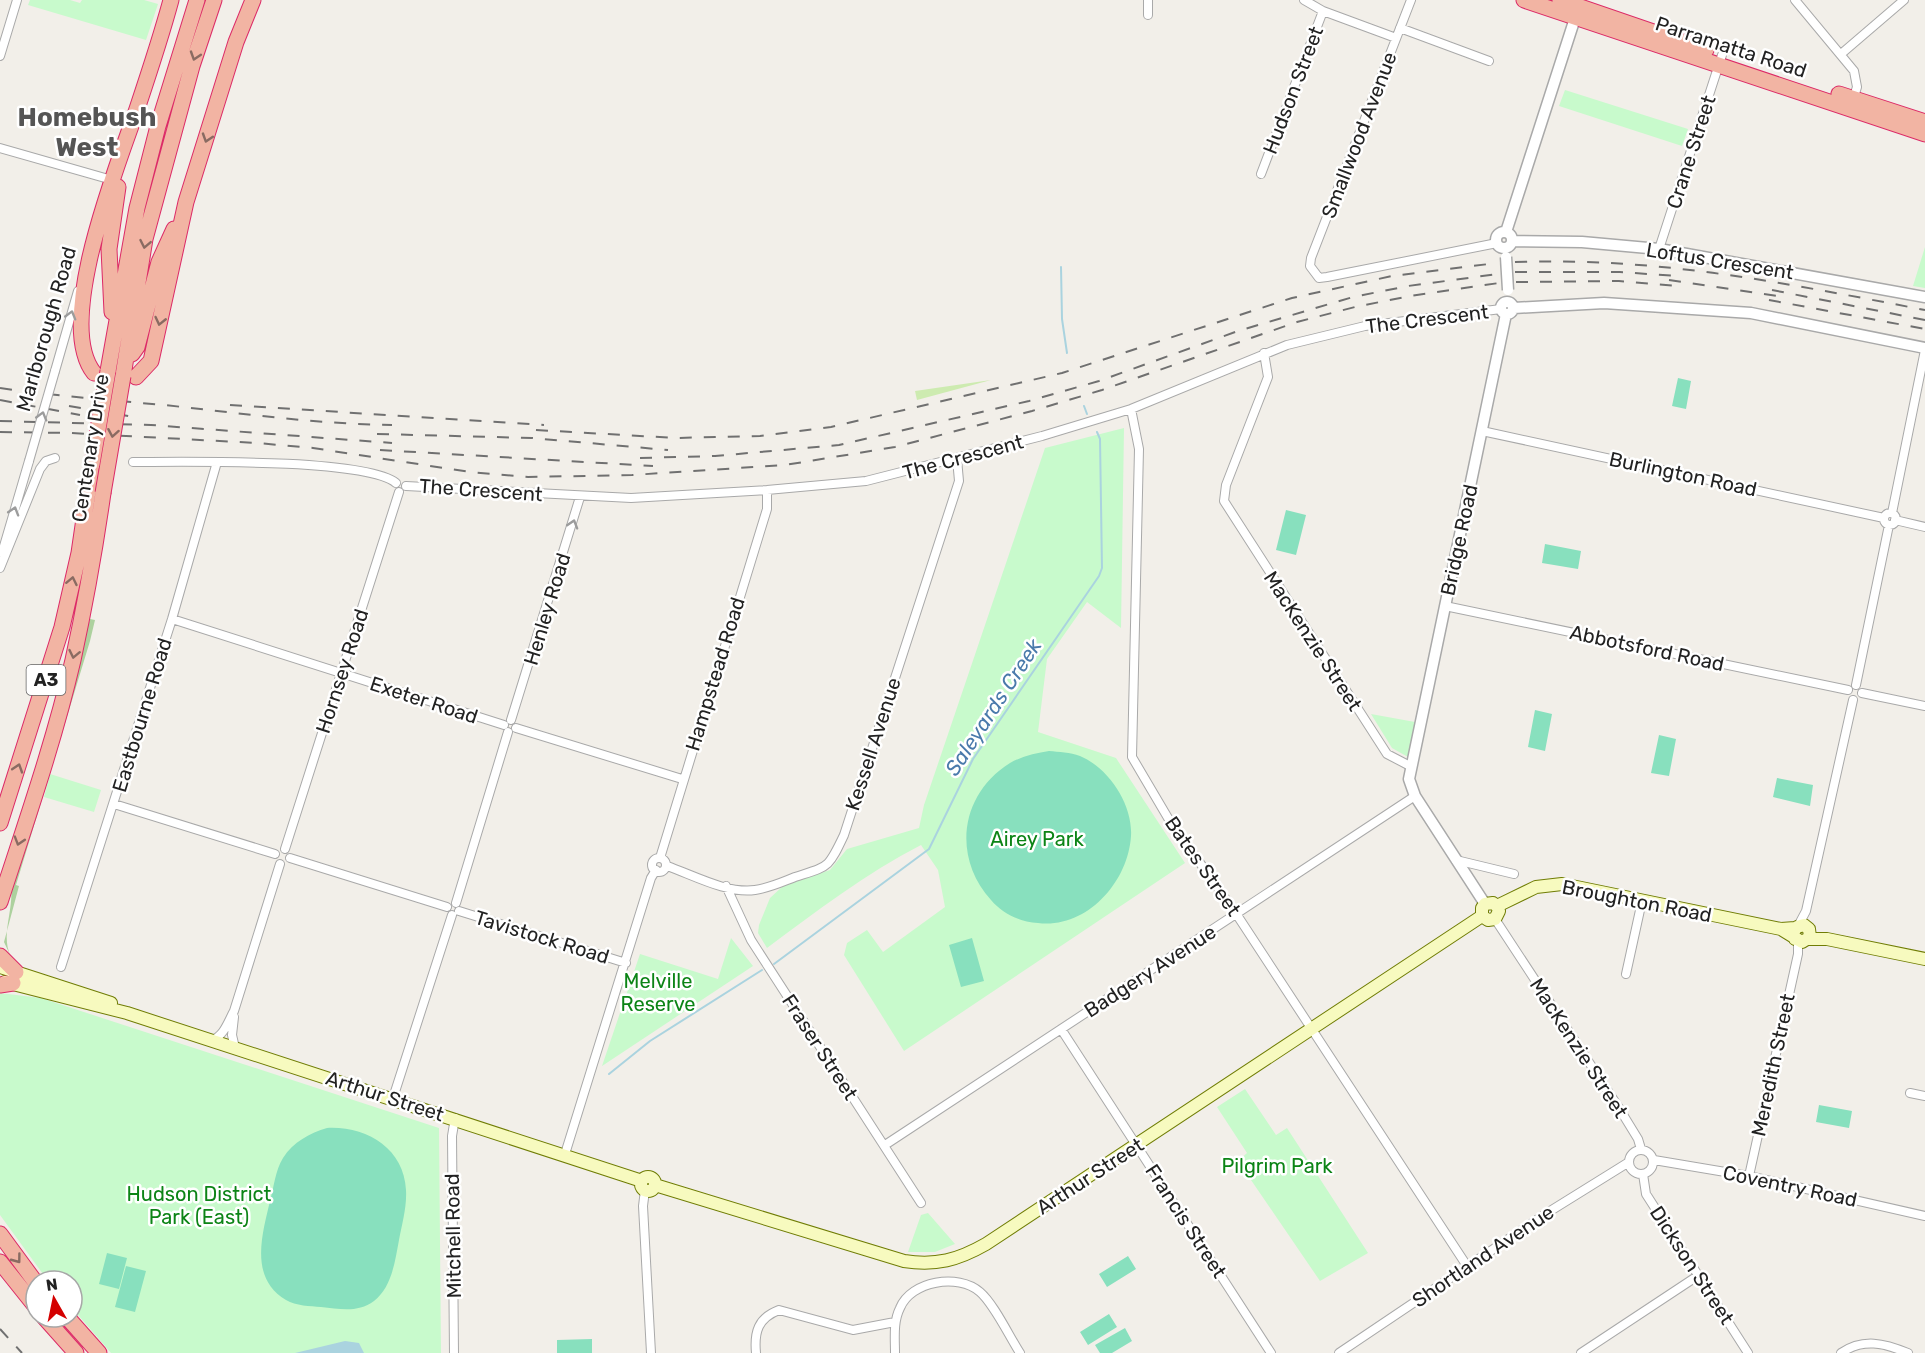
<svg xmlns="http://www.w3.org/2000/svg" width="1925" height="1353" viewBox="0 0 1925 1353" font-family="Rubik,sans-serif">
	<style>
		.grass { fill: #cdebb0 }
		.forest { fill: #add19e }
		.park { fill: #c8facc }
		.pitch { fill: #88e0be }
		.water { fill: #aad3df }
		.lines { fill: none; stroke-linecap: round; stroke-linejoin: round }
		.stream { stroke: #aad3df; stroke-width: 2 }
		.minor-casing { stroke: #a9a9a9; stroke-width: 10 }
		.tertiary-casing { stroke: #a9a9a9; stroke-width: 13 }
		.secondary-casing { stroke: #707d05; stroke-width: 14 }
		.trunk-casing { stroke: #dc2a67; stroke-width: 17 }
		.minor { stroke: #fff; stroke-width: 8 }
		.tertiary { stroke: #fff; stroke-width: 10 }
		.secondary { stroke: #f7fabf; stroke-width: 12 }
		.trunk { stroke: #f2b4a3; stroke-width: 15 }
		.rail { stroke: #707070; stroke-width: 2; stroke-dasharray: 12 12; stroke-linecap: butt }
		.minor-bridge-casing { stroke: #a9a9a9; stroke-width: 10; stroke-linecap: butt }
		.tertiary-bridge-casing { stroke: #a9a9a9; stroke-width: 13; stroke-linecap: butt }
		.trunk-bridge-casing { stroke: #dc2a67; stroke-width: 17; stroke-linecap: butt }
		.minor-bridge { stroke: #fff; stroke-width: 8 }
		.tertiary-bridge { stroke: #fff; stroke-width: 10 }
		.trunk-bridge { stroke: #f2b4a3; stroke-width: 15 }
		.oneway { stroke: #8a6b62 }
		.oneway2 { stroke: #9c9c9c }
		.labels { text-anchor: middle; dominant-baseline: central; stroke-width: 5; stroke-linejoin: round; paint-order: stroke }
		.shield { fill: #fff; stroke: #646464; stroke-width: 1.5 }
		.shield-label { font-size: 18px; font-weight: bold; fill: #222 }
		.street-label { font-size: 20px; fill: #222; stroke: #fff }
		.park-label { font-size: 20px; fill: #0c8416; stroke: #fff }
		.water-label { font-size: 21px; font-style: italic; fill: #4a7aab; stroke: #fff }
		.district-label { font-size: 26px; font-weight: bold; fill: #555; stroke: #fff }
	</style>
	<rect width="100%" height="100%" fill="#f2efe9"/>
	<path class="grass" d="M991,380L917,400L915,391Z"/>
	<path class="forest" d="M90,619L95,620L90,641L16,885L19,886L4,942L11,957C0,934 14,913 11,884Z"/>
	<path class="park" d="M30,0H70L80,3L82,0H144L158,4L146,40L28,5Z
		M1565,90L1688,129L1682,146L1559,106Z
		M1925,247V288L1913,286Z
		M1124,428L1121,628L1087,602L1047,659L1038,732L1116,758L1185,863L904,1051L844,955L847,943L867,930L883,952L945,907L938,870L921,845C866,873 817,911 767,948L758,933L759,925L770,898L783,886L830,870L847,849L919,828L924,805L1045,448Z
		M1371,714L1415,722L1408,757L1392,748Z
		M50,774L101,790L94,812L44,797Z
		M731,938L753,966L602,1066L640,954L718,979Z
		M0,993L41,998L439,1128L441,1353H111L72,1308V1281H48L0,1215Z
		M1245,1089L1276,1135L1287,1128L1368,1253L1320,1281L1238,1161L1247,1153L1217,1107Z
		M928,1213L955,1244L935,1252H908L921,1215Z"/>
	<path class="pitch" d="M1678,378L1691,381L1686,409L1672,406Z
		M1286,510L1306,515L1296,555L1276,550Z
		M1545,544L1581,551L1578,569L1542,563Z
		M1535,710L1552,714L1545,751L1528,747Z
		M1659,735L1676,739L1669,776L1651,773Z
		M1049,751C1059,752 1070,752 1080,756C1109,768 1133,805 1131,836C1128,883 1086,929 1038,923C1020,922 1003,914 991,900C952,857 960,794 1010,763C1022,756 1036,753 1049,751Z
		M1777,778L1813,785L1810,806L1773,797Z
		M972,938L984,981L961,987L949,945Z
		M1819,1105L1852,1111L1849,1128L1816,1122Z
		M327,1128C366,1126 404,1148 406,1190C407,1207 402,1224 399,1240C395,1261 392,1287 374,1301C358,1313 340,1309 321,1307C310,1306 296,1306 286,1300C249,1278 262,1235 270,1201C274,1187 275,1171 283,1158C293,1142 310,1133 327,1128Z
		M107,1253L127,1258L119,1289L99,1284Z
		M1128,1256L1136,1269L1107,1287L1099,1274Z
		M126,1266L146,1271L135,1312L115,1307Z
		M1109,1314L1117,1327L1088,1345L1080,1332Z
		M1125,1328L1132,1341L1112,1353H1100L1095,1345Z
		M592,1339V1353H557V1340Z"/>
	<path class="water" d="M345,1341L359,1343L364,1353H295Z"/>
	<g class="lines">
		<path class="stream" d="M1061,267L1062,319L1067,353
			M1084,406L1087,414
			M774,964L929,849L973,759L1099,576L1102,568L1100,439L1097,432
			M609,1074L650,1041L762,970"/>
		<g class="minor-casing">
			<path id="minor" d="M1148,0V15
				M1304,0L1323,11L1396,38
				M1411,0L1311,258L1310,266L1319,278L1327,277L1497,243
				M1795,0L1854,71L1857,87L1853,100
				M1400,28L1489,61
				M1841,54L1904,0
				M0,56L17,0
				M0,148L112,180
				M1261,174L1323,11
				M1659,249L1722,55
				M1264,353L1268,377L1226,485L1224,501L1387,754L1410,766
				M55,371L78,291
				M1131,409L1139,449L1132,757L1168,818L1237,915L1467,1266
				M1482,431L1884,518
				M133,462C181,462 364,458 396,483
				M406,486L631,498L767,490L866,481L1042,436L1131,409L1287,345L1365,326L1501,309
				M1892,513L1925,350
				M1884 519a6 6 0 1 1 12 0a6 6 0 1 1-12 0Z
				M1895,520L1925,527
				M2,553L29,461
				M0,568L40,469L46,461L55,458
				M1445,606L1848,690
				M172,619L504,725
				M1856,685L1889,525
				M1862,693L1925,706
				M511,720L580,497
				M516,728L682,779
				M114,804L275,854
				M285,849L399,492
				M290,858L447,907
				M660,858L767,509V490
				M652 865a7 7 0 1 1 14 0a7 7 0 1 1-14 0Z
				M1456,860L1514,874
				M667,866C693,875 727,894 755,890C769,888 782,882 795,877C829,866 828,869 844,835L959,481L957,459
				M726,886L751,940L921,1203
				M456,903L508,732
				M459,911L626,963
				M1495,919L1619,1108L1638,1139L1641,1149
				M1798,926L1806,911L1853,700
				M61,967L172,619L217,462
				M1626,974L1642,901
				M234,1017L232,1035L235,1048
				M1061,1029L1271,1353
				M212,1040C224,1036 228,1022 234,1011L280,864
				M1910,1093L1925,1096
				M393,1098L452,915
				M885,1145L1415,796
				M1629 1162a12 12 0 1 1 24 0a12 12 0 1 1-24 0Z
				M565,1154L651,878L656,870
				M1654,1160L1749,1176L1925,1216
				M1643,1174L1646,1194L1748,1353
				M1749,1176L1798,954V941
				M645,1190L643,1206L651,1353
				M454,1353L452,1136L455,1118
				M756,1353C754,1332 758,1318 779,1310L853,1330L895,1322
				M895,1353C895,1338 893,1322 900,1308C911,1281 958,1273 980,1292C994,1304 1009,1336 1020,1353
				M1339,1353L1547,1213L1629,1162
				M1581,1353L1699,1275
				M1841,1353C1863,1338 1884,1343 1908,1353"/>
		</g>
		<g class="tertiary-casing">
			<path id="tertiary" d="M1496 240a8 8 0 1 1 16 0a8 8 0 1 1-16 0Z
				M1506,232L1577,12
				M1512,241L1582,242L1659,249L1925,297
				M1501 308a6 6 0 1 1 12 0a6 6 0 1 1-12 0Z
				M1514,308L1604,303L1751,313L1925,348
				M1485,904L1415,796L1409,779L1506,314"/>
		</g>
		<g class="secondary-casing">
			<path id="secondary" d="M1497,906L1536,887L1562,884L1781,929L1795,928
				M1482,916L1488,920L1495,919L1499,911L1497,906
				M1482,916V908L1485,904L1493,903L1497,906
				M1781,929L1802,942L1810,937L1809,929L1804,925L1797,927L1793,932L1795,939
				M1809,939H1827L1925,959
				M0,967L111,1003
				M5,982L127,1013L642,1181
				M641 1184a7 7 0 1 1 14 0a7 7 0 1 1-14 0Z
				M655,1185L904,1261C936,1266 958,1260 986,1244L1482,916"/>
		</g>
		<g class="trunk-casing">
			<path id="trunk" d="M1524,0L1925,134
				M1560,0L1706,50
				M1839,94L1925,122
				M112,312L109,249L118,187
				M132,354L137,347L159,262L174,229
				M108,371L137,208L158,126L197,0
				M94,373C54,323 118,164 137,109C149,73 161,37 171,0
				M123,376L145,239L192,66L214,0
				M136,377L151,361L186,202L236,42L253,0
				M0,823L62,627L79,553L92,464
				M0,902C26,822 54,742 73,660C85,605 95,549 103,493
				M0,956L16,972
				M0,985L13,983
				M0,1234L36,1283
				M0,1262L36,1307
				M44,1317L76,1353
				M67,1317L99,1353"/>
		</g>
		<use href="#minor" class="minor"/>
		<use href="#tertiary" class="tertiary"/>
		<use href="#secondary" class="secondary"/>
		<use href="#trunk" class="trunk"/>
		<path class="rail" d="M1515,262C1659,257 1784,283 1925,310
			M1515,272H1620L1677,276
			M1669,280L1778,296
			M1516,282L1619,281L1677,286
			M1772,290L1925,320
			M1769,300L1925,329
			M0,388C55,396 109,400 164,405C240,413 315,424 392,425
			M0,400L80,415
			M230,405L544,425
			M69,406L140,418
			M0,421L151,425L392,443
			M536,430L676,438L760,436L831,427L1062,373L1292,298L1392,276L1497,263
			M0,432L71,433L257,443L313,448L470,472L528,477L632,475L785,465L895,447L1032,411L1102,390L1297,322L1355,307L1410,296L1499,283
			M377,434L532,438L668,450
			M380,450L653,466
			M640,458L715,456L839,445L1029,401L1099,381L1238,331L1353,297L1408,286L1498,274
			M0,1329L22,1353"/>
		<g class="minor-bridge-casing">
			<path id="minor-bridge" d="M29,461L55,371"/>
		</g>
		<g class="tertiary-bridge-casing">
			<path id="tertiary-bridge" d="M1506,257L1508,290"/>
		</g>
		<g class="trunk-bridge-casing">
			<path id="trunk-bridge" d="M92,464L108,371
				M103,493L123,376"/>
		</g>
		<use href="#minor-bridge" class="minor-bridge"/>
		<use href="#tertiary-bridge" class="tertiary-bridge"/>
		<use href="#trunk-bridge" class="trunk-bridge"/>
	</g>
	<defs><path id="oneway-chevron" d="M-2-3.5L2.5 0L-2 3.5" fill="none" stroke-width="1.6" stroke-linecap="round" stroke-linejoin="round" transform="scale(1.5)"/></defs>
	<g class="oneway">
		<use href="#oneway-chevron" transform="translate(195 56) rotate(108)"/>
		<use href="#oneway-chevron" transform="translate(207 138) rotate(108)"/>
		<use href="#oneway-chevron" transform="translate(145 244) rotate(101)"/>
		<use href="#oneway-chevron" transform="translate(160 321) rotate(103)"/>
		<use href="#oneway-chevron" transform="translate(113 433) rotate(100)"/>
		<use href="#oneway-chevron" transform="translate(72 581) rotate(-78)"/>
		<use href="#oneway-chevron" transform="translate(74 654) rotate(102)"/>
		<use href="#oneway-chevron" transform="translate(18 768) rotate(-72)"/>
		<use href="#oneway-chevron" transform="translate(19 841) rotate(107)"/>
		<use href="#oneway-chevron" transform="translate(17 1259) rotate(53)"/>
	</g>
	<g class="oneway2">
		<use href="#oneway-chevron" transform="translate(71 315) rotate(-74)"/>
		<use href="#oneway-chevron" transform="translate(42 416) rotate(-74)"/>
		<use href="#oneway-chevron" transform="translate(14 511) rotate(-73)"/>
		<use href="#oneway-chevron" transform="translate(573 524) rotate(-73)"/>
	</g>
	<g class="labels">
		<rect class="shield" x="26.5" y="665" width="39" height="30" rx="4.5"/>
		<g class="shield-label">
			<text x="46" y="680">A3</text>
		</g>
		<g class="street-label">
			<text transform="translate(1731 47) rotate(18)">Parramatta Road</text>
			<text transform="translate(1293 90) rotate(-69)">Hudson Street</text>
			<text transform="translate(1359 135) rotate(-69)">Smallwood Avenue</text>
			<text transform="translate(1691 152) rotate(-72)">Crane Street</text>
			<text transform="translate(1720 261) rotate(9)">Loftus Crescent</text>
			<text transform="translate(1427 319) rotate(-7)">The Crescent</text>
			<text transform="translate(46 329) rotate(-74)">Marlborough Road</text>
			<text transform="translate(90 448) rotate(-81)">Centenary Drive</text>
			<text transform="translate(963 457) rotate(-15)">The Crescent</text>
			<text transform="translate(1683 474) rotate(12)">Burlington Road</text>
			<text transform="translate(481 490) rotate(4)">The Crescent</text>
			<text transform="translate(1459 540) rotate(-78)">Bridge Road</text>
			<text transform="translate(547 609) rotate(-73)">Henley Road</text>
			<text transform="translate(1313 641) rotate(57)">MacKenzie Street</text>
			<text transform="translate(1647 648) rotate(12)">Abbotsford Road</text>
			<text transform="translate(342 671) rotate(-72)">Hornsey Road</text>
			<text transform="translate(715 674) rotate(-73)">Hampstead Road</text>
			<text transform="translate(424 700) rotate(18)">Exeter Road</text>
			<text transform="translate(142 715) rotate(-73)">Eastbourne Road</text>
			<text transform="translate(873 744) rotate(-72)">Kessell Avenue</text>
			<text transform="translate(1203 866) rotate(55)">Bates Street</text>
			<text transform="translate(1637 901) rotate(11)">Broughton Road</text>
			<text transform="translate(542 937) rotate(17)">Tavistock Road</text>
			<text transform="translate(1150 971) rotate(-33)">Badgery Avenue</text>
			<text transform="translate(820 1047) rotate(57)">Fraser Street</text>
			<text transform="translate(1579 1048) rotate(57)">MacKenzie Street</text>
			<text transform="translate(1773 1065) rotate(-78)">Meredith Street</text>
			<text transform="translate(385 1096) rotate(18)">Arthur Street</text>
			<text transform="translate(1090 1176) rotate(-33)">Arthur Street</text>
			<text transform="translate(1790 1186) rotate(12)">Coventry Road</text>
			<text transform="translate(1186 1221) rotate(57)">Francis Street</text>
			<text transform="translate(453 1236) rotate(-91)">Mitchell Road</text>
			<text transform="translate(1483 1256) rotate(-34)">Shortland Avenue</text>
			<text transform="translate(1692 1265) rotate(57)">Dickson Street</text>
		</g>
		<g class="park-label">
			<text x="1037" y="839">Airey Park</text>
			<text x="658" y="981">Melville<tspan x="658" dy="23">Reserve</tspan></text>
			<text x="1277" y="1166">Pilgrim Park</text>
			<text x="199" y="1194">Hudson District<tspan x="199" dy="23">Park (East)</tspan></text>
		</g>
		<g class="water-label">
			<text transform="translate(993 707) rotate(-57)">Saleyards Creek</text>
		</g>
		<g class="district-label">
			<text x="87" y="117">Homebush<tspan x="87" dy="30">West</tspan></text>
		</g>
	</g>
	<g transform="translate(54 1299) rotate(351)"><circle r="28" fill="#ffffff" stroke="#a7a7a7" stroke-width="1.5"/>
	<path d="M0-4.5L10 22L0 15L-10 22Z" fill="#d40000"/>
	<text y="-9" font-size="16" font-weight="bold" text-anchor="middle" fill="#222222">N</text>
	</g>
</svg>
